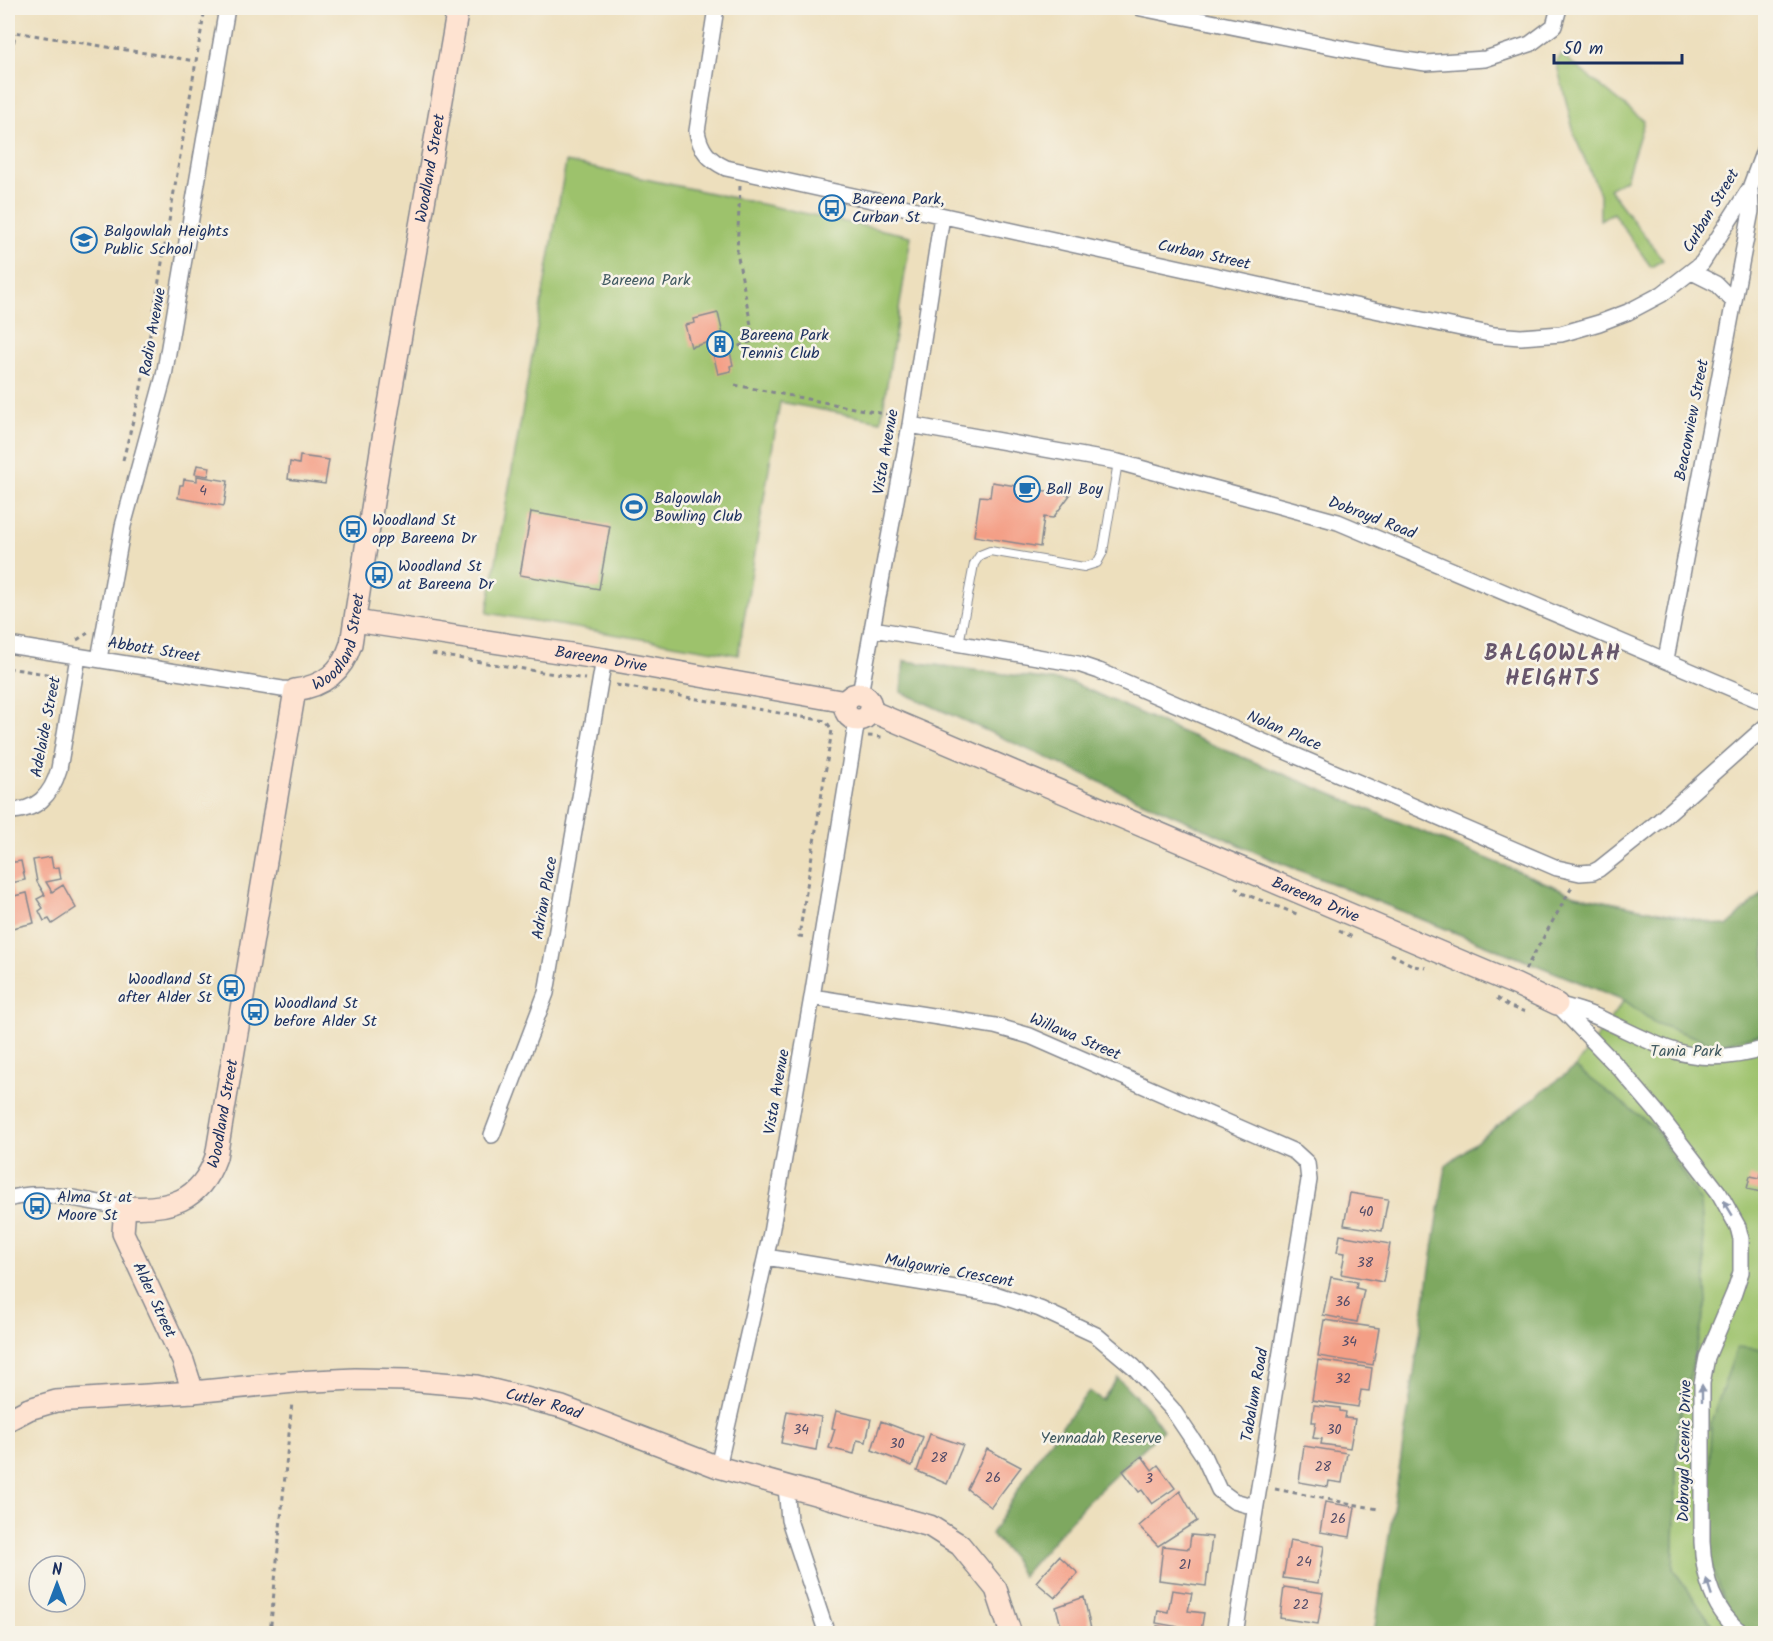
<svg xmlns="http://www.w3.org/2000/svg" width="1773" height="1641" viewBox="0 0 1773 1641" font-family="Kalam,sans-serif">
	<style>
		.green { fill: #9dc26c; stroke: #5c7865; stroke-width: 1.5 }
		.forest { fill: #7ea860; stroke: #4c6c5f; stroke-width: 1.5 }
		.building { fill: #f49f86 }
		.lines { fill: none; stroke-linecap: round; stroke-linejoin: round }
		.lane-casing { stroke: #84878e; stroke-width: 10 }
		.street-casing { stroke: #84878e; stroke-width: 18 }
		.secondary-casing { stroke: #84878e; stroke-width: 24 }
		.path { stroke: #84878e; stroke-width: 3; stroke-dasharray: 4.5 4.5; stroke-linecap: butt }
		.lane { stroke: #fff; stroke-width: 8 }
		.street { stroke: #fff; stroke-width: 15 }
		.secondary { stroke: #fee3d1; stroke-width: 21 }
		.oneway { fill: #8d97ae }
		.labels { text-anchor: middle; dominant-baseline: central; stroke-width: 5; stroke-linejoin: round; paint-order: stroke }
		.number-label { font-size: 14px; fill: #514b68 }
		.street-label { font-size: 16px; fill: #1b2f5e; stroke: #f7f3e8 }
		.poi-label { font-size: 16px; fill: #1b2f5e; stroke: #f7f3e8; text-anchor: start }
		.park-label { font-size: 16px; fill: #425b62; stroke: #f7f3e8 }
		.district-label { font-size: 22px; font-weight: bold; letter-spacing: 1.5px; fill: #67566c; stroke: #f7f3e8 }
	</style>
	<rect width="100%" height="100%" fill="#f7f3e8"/>
	<filter id="ink" filterUnits="userSpaceOnUse"><feTurbulence type="fractalNoise" baseFrequency=".0167" numOctaves="2"/><feDisplacementMap in="SourceGraphic" scale="12" xChannelSelector="R" yChannelSelector="G"/><feConvolveMatrix kernelMatrix="1 2 1 2 8 2 1 2 1" color-interpolation-filters="sRGB"/></filter>
	<filter id="wash" filterUnits="userSpaceOnUse"><feTurbulence type="fractalNoise" baseFrequency=".008" numOctaves="4" result="noise"/><feDisplacementMap in="SourceGraphic" scale="24" xChannelSelector="R" yChannelSelector="G"/><feGaussianBlur stdDeviation="1.35" result="paint"/><feColorMatrix in="noise" values="0 0 0 0 0 0 0 0 0 0 0 0 0 0 0 0 0 1.4 0 .05"/><feComposite in="paint" operator="in"/></filter>
	<g filter="url(#wash)">
		<rect width="100%" height="100%" fill="#eddfbd"/>
		<path class="green" d="M1562,55L1644,121L1626,179L1609,189L1663,260L1651,267L1613,213L1600,220V194L1575,137L1556,61Z
			M566,162L911,236L881,421L780,402L738,655L487,613Z
			M904,661L1073,683L1179,731L1575,895L1727,926L1765,892V1633H1718L1673,1569L1678,1426L1707,1302L1654,1127L1575,1067L1624,1000L1271,859L901,692Z"/>
		<path class="forest" d="M904,661L1073,683L1179,731L1575,895L1727,926L1765,892V1033L1717,1045L1655,1023L1624,1000L1271,859L901,692Z
			M1575,1067L1654,1127L1701,1203L1707,1302L1678,1426L1673,1569L1718,1633H1374L1446,1165Z
			M1737,1347L1765,1350V1633H1752L1744,1631L1724,1603L1710,1562L1708,1513L1711,1422Z
			M1118,1378L1148,1409L1163,1430L1086,1503L1022,1576L1012,1557L991,1534L1040,1454L1089,1391L1102,1400Z"/>
		<g id="blocks">
			<path class="building" d="M718,313L723,334H726L733,365L730,366L731,371L718,374L710,342L691,347L685,325L695,323L694,319Z
				M300,456L329,460L325,484L288,479L290,462L299,464Z
				M197,465L210,467L208,476L195,474Z
				M197,476L228,481L224,506L178,498L180,485H183L184,479L197,481Z
				M992,482L1070,495L1053,518L1044,517L1040,547L974,536L980,496L990,497Z
				M531,512L610,526L599,589L520,575Z
				M51,857L53,868L59,867L61,879L46,882L52,892L63,885L76,908L52,924L49,919L44,921L39,911L43,908L37,899L45,895L37,882L33,860Z
				M21,861L25,880L11,883L14,896L27,893L34,923L8,929V863Z
				M1765,1159L1766,1193L1747,1189L1750,1176L1760,1178Z
				M1350,1193L1388,1199L1382,1231L1344,1225Z
				M1340,1235L1390,1244L1383,1282L1341,1274L1345,1253L1337,1252Z
				M1331,1277L1357,1282L1356,1288L1364,1290L1357,1322L1323,1315Z
				M1324,1320L1379,1328L1373,1365L1318,1356Z
				M1318,1360L1372,1368L1369,1391L1361,1390L1358,1407L1312,1400Z
				M1314,1405L1340,1408V1411L1346,1412L1345,1418L1355,1419L1350,1448L1321,1444L1322,1439L1313,1438L1316,1422H1312Z
				M787,1411L821,1417L816,1450L781,1443Z
				M836,1411L871,1419L866,1442L857,1440L854,1454L829,1448L835,1429L832,1428Z
				M881,1421L923,1437L912,1466L872,1450Z
				M930,1434L963,1445L947,1484L917,1471Z
				M1304,1446L1347,1453L1342,1483L1329,1481L1328,1487L1299,1482Z
				M987,1449L1021,1467L991,1507L967,1489Z
				M1142,1456L1152,1470L1158,1465L1175,1488L1152,1504L1142,1490L1139,1492L1123,1471Z
				M1180,1491L1197,1521L1158,1546L1139,1526Z
				M1325,1502L1355,1507L1350,1537L1320,1532Z
				M1191,1535L1212,1537L1206,1586L1159,1580L1163,1546L1189,1549Z
				M1290,1540L1324,1546L1318,1583L1283,1578Z
				M1059,1556L1078,1573L1055,1598L1036,1582Z
				M1284,1587L1323,1593L1318,1624L1280,1618Z
				M1172,1590L1192,1593L1188,1611L1204,1613L1201,1631L1156,1623L1158,1610L1168,1612Z
				M1084,1597L1092,1634H1063L1056,1607Z
				M1157,1626L1182,1630L1181,1634H1156Z"/>
		</g>
	</g>
	<g filter="url(#ink)">
		<use href="#blocks" fill-opacity="0" stroke="#84878e" stroke-width="1.5"/>
		<g class="lines">
			<g class="lane-casing">
				<path id="lane" d="M959,644L974,564L980,555L990,551L1084,567L1097,563L1103,552L1118,462"/>
			</g>
			<g class="street-casing">
				<path id="street" d="M716,8L697,131C700,150 709,160 726,168L1317,298L1494,335L1521,337L1561,334L1599,323L1628,312L1662,294L1702,263L1750,188L1766,145
					M1141,8L1385,57L1426,63L1485,59L1530,44L1554,26L1559,8
					M1692,272L1716,284L1733,301
					M910,425L1118,462L1338,522L1766,703
					M873,629L1078,664L1099,671L1557,868L1580,873L1593,872L1599,869L1658,822L1766,726
					M8,645L282,689L295,690
					M99,659L123,526L164,376L227,8
					M1666,659L1751,211L1750,188
					M860,694L910,425L942,216
					M8,811C37,811 51,796 59,769L78,657
					M812,997L995,1026L1030,1036L1295,1152L1307,1163L1309,1180L1235,1634
					M1557,1004L1620,1069L1655,1110L1719,1193L1738,1227L1741,1239V1272L1734,1293L1707,1357L1702,1383V1542C1704,1578 1713,1611 1743,1634
					M1560,1005C1575,1009 1590,1013 1604,1020C1665,1048 1695,1070 1766,1048
					M492,1135L546,993L604,659
					M8,1199C45,1187 87,1203 125,1207
					M766,1257L998,1295L1040,1309L1096,1335L1134,1367L1172,1409L1203,1455L1219,1490L1234,1501L1255,1507
					M718,1467L771,1233L812,997L857,720
					M786,1487L789,1520L827,1634"/>
			</g>
			<g class="secondary-casing">
				<g id="secondary">
					<path id="s1" d="M355,621L604,659L846,702"/>
					<circle cx="858" cy="707" r="13"/>
					<path id="s2" d="M871,711L1517,985L1557,1004"/>
					<path id="s3" d="M193,1392L183,1361L123,1233L125,1207C169,1210 200,1202 216,1157L295,690C324,686 342,672 351,644L382,444L458,8"/>
					<path id="s4" d="M8,1420L29,1409L56,1401L193,1392L294,1382L355,1379L407,1380L476,1386L562,1407L718,1467L930,1526L960,1545L996,1589L1011,1634"/>
				</g>
			</g>
			<path class="path" d="M8,31L195,61
				M8,78L15,33
				M740,186L737,252L754,341
				M730,349L765,337
				M735,385L895,416
				M123,460L140,393L205,8
				M77,640L88,633
				M432,654L585,679
				M8,668L59,676
				M616,685L826,721L832,730L799,936L807,937
				M868,736L882,737
				M1235,887L1242,893L1297,914
				M1339,931L1355,938
				M1391,954L1414,966L1426,968
				M1525,970L1572,887
				M1497,998L1510,1007L1529,1013
				M1275,1489L1378,1509
				M270,1634L292,1402"/>
			<use href="#lane" class="lane"/>
			<use href="#street" class="street"/>
			<use href="#secondary" class="secondary"/>
		</g>
		<defs><path id="oneway-solid" d="M-6-.8H1V-3.2L6.5 0L1 3.2V.8H-6Z" transform="scale(1.5)"/></defs>
		<g class="oneway">
			<use href="#oneway-solid" transform="translate(1728 1208) rotate(-121)"/>
			<use href="#oneway-solid" transform="translate(1702 1393) rotate(-90)"/>
			<use href="#oneway-solid" transform="translate(1709 1587) rotate(-108)"/>
		</g>
	</g>
	<defs>
		<g id="bus-ring" transform="scale(1.35)"><circle r="9.5" fill="#f7f3e8" stroke="#1f6fb2" stroke-width="1.5"/><path d="M-5-6H5V4H4V6H2V4H-2V6H-4V4H-5ZM-3.5-4V0h7V-4ZM-3.5 1.2v1.5H-2V1.2ZM2 1.2v1.5H3.5V1.2Z" fill="#1f6fb2"/></g>
		<g id="school-ring" transform="scale(1.35)"><circle r="9.5" fill="#f7f3e8" stroke="#1f6fb2" stroke-width="1.5"/><path d="M0-5L7-2L0 1L-7-2ZM-4 1L0 2.5L4 1V4Q0 6-4 4Z" fill="#1f6fb2"/></g>
		<g id="building-ring" transform="scale(1.35)"><circle r="9.5" fill="#f7f3e8" stroke="#1f6fb2" stroke-width="1.5"/><path d="M-4-6H4V6H1V3H-1V6H-4ZM-2.5-4.3h1.7v1.8h-1.7ZM.8-4.3h1.7v1.8H.8ZM-2.5-1h1.7V.8h-1.7ZM.8-1h1.7V.8H.8Z" fill="#1f6fb2"/></g>
		<g id="cafe-ring" transform="scale(1.35)"><circle r="9.5" fill="#f7f3e8" stroke="#1f6fb2" stroke-width="1.5"/><path d="M-5.5-4.5H6V0H3Q3 3.5 0 3.5H-2.5Q-5.5 3.5-5.5 0ZM3-3.2v2h1.7v-2ZM-6 4.5H4V6H-6Z" fill="#1f6fb2"/></g>
		<g id="stadium-ring" transform="scale(1.35)"><circle r="9.5" fill="#f7f3e8" stroke="#1f6fb2" stroke-width="1.5"/><path d="M0-5a6.5 5 0 1 0 0 10a6.5 5 0 1 0 0-10ZM-3.5-1.8h7v3.6h-7Z" fill="#1f6fb2"/></g>
	</defs>
	<g fill-rule="evenodd">
		<use href="#bus-ring" x="832" y="208"/>
		<use href="#school-ring" x="84" y="240"/>
		<use href="#building-ring" x="720" y="344"/>
		<use href="#cafe-ring" x="1027" y="489"/>
		<use href="#stadium-ring" x="634" y="507"/>
		<use href="#bus-ring" x="353" y="529"/>
		<use href="#bus-ring" x="379" y="575"/>
		<use href="#bus-ring" x="231" y="988"/>
		<use href="#bus-ring" x="255" y="1012"/>
		<use href="#bus-ring" x="37" y="1206"/>
	</g>
	<g class="labels">
		<g class="number-label">
			<text x="203" y="491">4</text>
			<text x="1366" y="1212">40</text>
			<text x="1365" y="1263">38</text>
			<text x="1343" y="1302">36</text>
			<text x="1349" y="1342">34</text>
			<text x="1343" y="1379">32</text>
			<text x="801" y="1430">34</text>
			<text x="1334" y="1430">30</text>
			<text x="897" y="1444">30</text>
			<text x="939" y="1458">28</text>
			<text x="1323" y="1467">28</text>
			<text x="993" y="1478">26</text>
			<text x="1149" y="1479">3</text>
			<text x="1338" y="1519">26</text>
			<text x="1304" y="1562">24</text>
			<text x="1185" y="1565">21</text>
			<text x="1301" y="1605">22</text>
		</g>
		<g class="street-label">
			<text stroke="none"><textPath href="#s3" startOffset="1347">Woodland Street</textPath></text>
			<text transform="translate(1711 211) rotate(-59)">Curban Street</text>
			<text transform="translate(1204 255) rotate(12)">Curban Street</text>
			<text transform="translate(153 332) rotate(-80)">Radio Avenue</text>
			<text transform="translate(1692 420) rotate(-79)">Beaconview Street</text>
			<text transform="translate(886 452) rotate(-80)">Vista Avenue</text>
			<text transform="translate(1372 518) rotate(21)">Dobroyd Road</text>
			<text stroke="none"><textPath href="#s3" startOffset="861">Woodland Street</textPath></text>
			<text transform="translate(154 650) rotate(9)">Abbott Street</text>
			<text stroke="none"><textPath href="#s1" startOffset="249">Bareena Drive</textPath></text>
			<text transform="translate(46 727) rotate(-79)">Adelaide Street</text>
			<text transform="translate(1284 731) rotate(23)">Nolan Place</text>
			<text transform="translate(545 898) rotate(-80)">Adrian Place</text>
			<text stroke="none"><textPath href="#s2" startOffset="483">Bareena Drive</textPath></text>
			<text transform="translate(1075 1037) rotate(23)">Willawa Street</text>
			<text transform="translate(777 1092) rotate(-80)">Vista Avenue</text>
			<text stroke="none"><textPath href="#s3" startOffset="358">Woodland Street</textPath></text>
			<text transform="translate(949 1271) rotate(10)">Mulgowrie Crescent</text>
			<text transform="translate(154 1300) rotate(65)">Alder Street</text>
			<text transform="translate(1255 1395) rotate(-80)">Tabalum Road</text>
			<text stroke="none"><textPath href="#s4" startOffset="543">Cutler Road</textPath></text>
			<text transform="translate(1685 1451) rotate(-89)">Dobroyd Scenic Drive</text>
		</g>
		<g class="poi-label">
			<text x="852" y="199">Bareena Park,<tspan x="852" dy="18">Curban St</tspan></text>
			<text x="104" y="231">Balgowlah Heights<tspan x="104" dy="18">Public School</tspan></text>
			<text x="740" y="335">Bareena Park<tspan x="740" dy="18">Tennis Club</tspan></text>
			<text x="1046" y="489">Ball Boy</text>
			<text x="654" y="498">Balgowlah<tspan x="654" dy="18">Bowling Club</tspan></text>
			<text x="372" y="520">Woodland St<tspan x="372" dy="18">opp Bareena Dr</tspan></text>
			<text x="398" y="566">Woodland St<tspan x="398" dy="18">at Bareena Dr</tspan></text>
			<text x="212" y="979" text-anchor="end">Woodland St<tspan x="212" dy="18">after Alder St</tspan></text>
			<text x="274" y="1003">Woodland St<tspan x="274" dy="18">before Alder St</tspan></text>
			<text x="57" y="1197">Alma St at<tspan x="57" dy="18">Moore St</tspan></text>
		</g>
		<g class="park-label">
			<text x="646" y="280">Bareena Park</text>
			<text x="1686" y="1051">Tania Park</text>
			<text x="1101" y="1438">Yennadah Reserve</text>
		</g>
		<g class="district-label">
			<text x="1553" y="654">BALGOWLAH<tspan x="1553" dy="25">HEIGHTS</tspan></text>
		</g>
	</g>
	<rect width="1773" height="1641" fill="none" stroke="#f7f3e8" stroke-width="30"/>
	<g transform="translate(57 1584)"><circle r="28" fill="#f7f3e8" stroke="#9fa5b1" stroke-width="1.5"/>
	<path d="M0-4.5L10 22L0 15L-10 22Z" fill="#1f6fb2"/>
	<text y="-9" font-size="16" font-weight="bold" text-anchor="middle" fill="#1b2f5e">N</text>
	</g>
	<path d="M1554 54v9h128v-9" fill="none" stroke="#1b2f5e" stroke-width="3"/>
	<text x="1563" y="54" font-size="18" fill="#1b2f5e" stroke="#f7f3e8" stroke-width="4.5" paint-order="stroke">50 m</text>
</svg>
